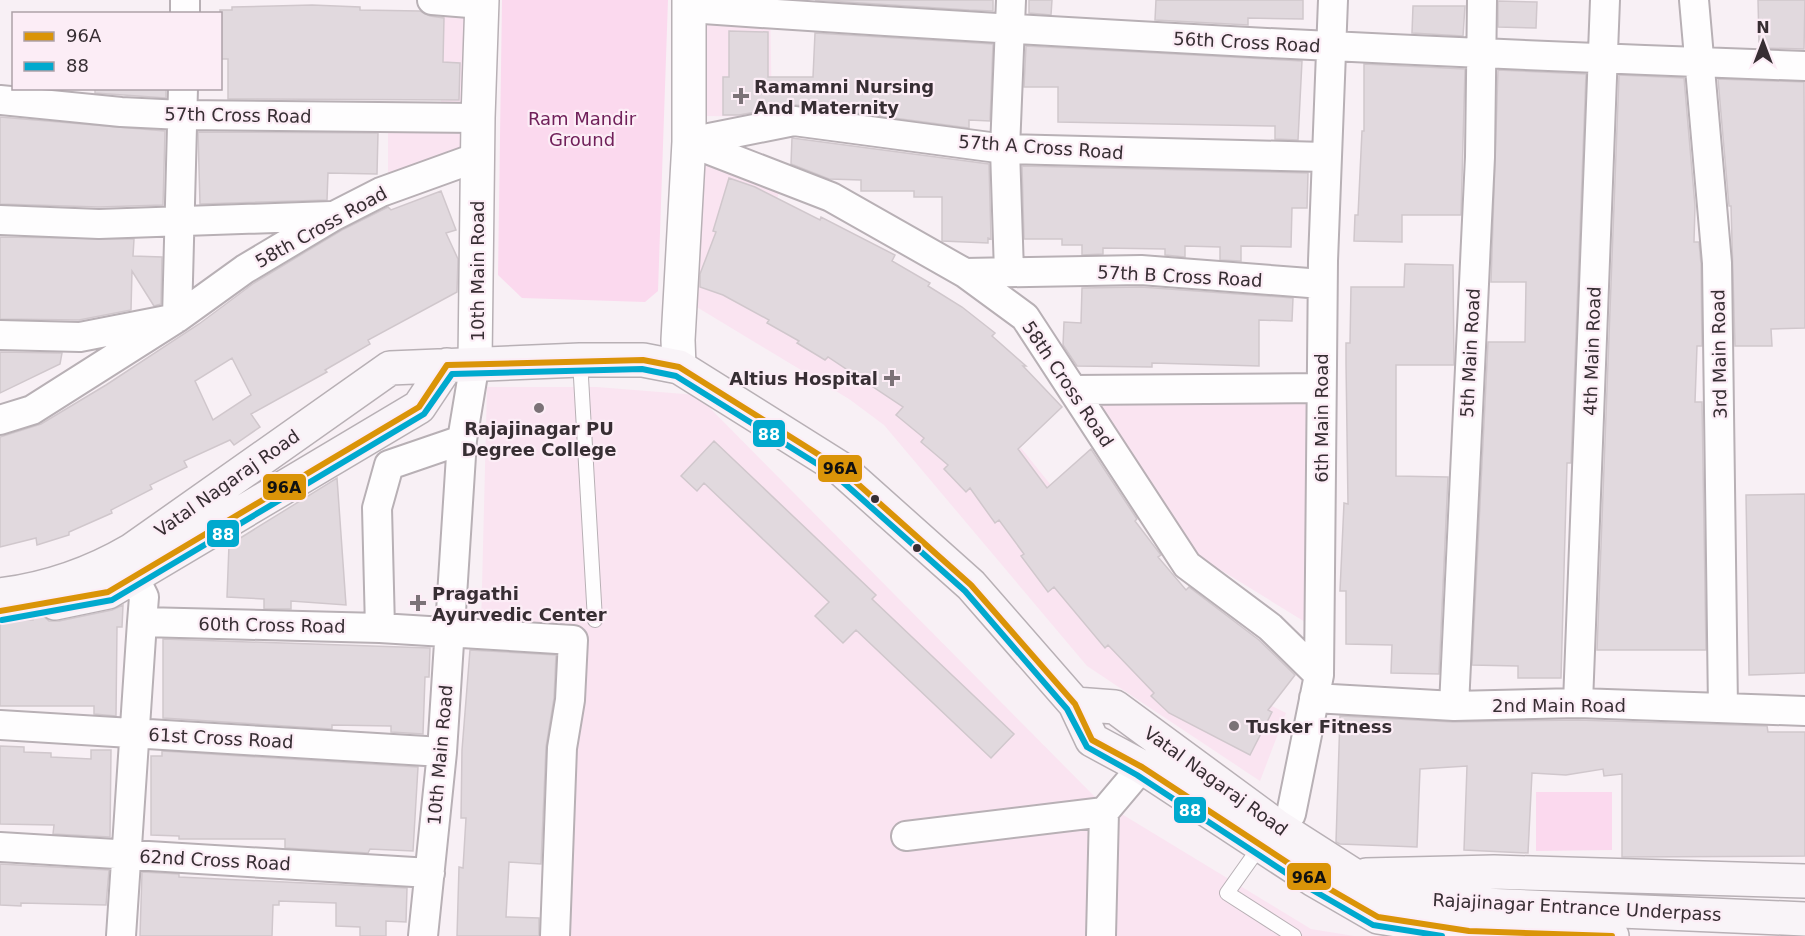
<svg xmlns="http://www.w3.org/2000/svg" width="1805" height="936" viewBox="0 0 1805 936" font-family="'DejaVu Sans',sans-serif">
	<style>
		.built { fill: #fae4f1 }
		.green { fill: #fbd9ee }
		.building { fill: #e1d9de; stroke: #d0c7cc; stroke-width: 1.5; fill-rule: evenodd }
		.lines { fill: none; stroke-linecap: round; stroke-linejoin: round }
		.service-casing { stroke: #b8b0b5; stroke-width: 16 }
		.minor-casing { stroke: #b8b0b5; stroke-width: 32 }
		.tertiary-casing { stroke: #b8b0b5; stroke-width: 36 }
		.secondary-casing { stroke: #b8b0b5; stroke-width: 36 }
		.service { stroke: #fefdfe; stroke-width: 14 }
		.minor { stroke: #fefdfe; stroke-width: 28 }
		.tertiary { stroke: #fefdfe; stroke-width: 33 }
		.secondary { stroke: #f9f4f8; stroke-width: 33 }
		.bus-1-casing { stroke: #fcedf6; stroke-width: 10 }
		.bus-2-casing { stroke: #fcedf6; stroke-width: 10 }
		.bus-1 { stroke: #da9408; stroke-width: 6 }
		.bus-2 { stroke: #00a9ce; stroke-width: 6 }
		.poi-dot { fill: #7b7277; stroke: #fcedf6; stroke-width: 2 }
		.bus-dot { fill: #372e33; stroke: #fcedf6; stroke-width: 2 }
		.labels { text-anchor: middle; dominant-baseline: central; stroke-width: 4.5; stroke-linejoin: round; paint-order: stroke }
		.street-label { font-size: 18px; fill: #372e33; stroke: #fcedf6 }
		.poi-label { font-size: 18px; font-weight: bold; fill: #372e33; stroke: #fcedf6; text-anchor: start }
		.park-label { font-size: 18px; fill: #70205a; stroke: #fcedf6 }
		.line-badge { stroke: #fcedf6; stroke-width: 2 }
		.badge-label { font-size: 16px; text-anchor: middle; font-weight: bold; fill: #fff }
		.pale-badge-label { font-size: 16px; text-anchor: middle; font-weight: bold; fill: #111 }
	</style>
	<rect width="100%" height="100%" fill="#f8f0f5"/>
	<path class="built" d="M441,0H477L471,110L441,111Z
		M705,0H770L772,117L706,116Z
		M388,124L470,125L469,174L388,194Z
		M704,157L782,185L758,250L1011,454L1021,448L1200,670L1286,713L1260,781L1087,666L884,425L849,399L695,306Z
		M1077,378L1311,380L1310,625L1193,553Z
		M487,387H597L697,395L1097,799L1311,929L1354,936H561L574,627H481Z"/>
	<path class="green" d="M502,0H668L658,291L645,302L522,298L498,275Z
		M1536,792H1612V850L1536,851Z"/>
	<path class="building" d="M815,0H993V11L969,10Z
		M1029,0H1052L1051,15L1029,13Z
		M1156,0H1303V19L1248,18V25L1155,20Z
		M1758,0H1805L1804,49L1764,48V42H1759Z
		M1498,1L1537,2L1536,28L1498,27Z
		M312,5L360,7V10L420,11L430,16L444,18L443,62L460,63L459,100L228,99V59H220V10H232V7Z
		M1413,6H1465L1463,36L1412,33Z
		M729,31L768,32V77H813L815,33L993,44L990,121L969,120V128L796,105L739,115H723V77H729Z
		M1026,46L1302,61L1298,140L1275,139V126L1058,122V87H1024Z
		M1364,64L1465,69L1461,215H1402V242L1354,241L1355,215H1358L1362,131H1364Z
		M1498,70L1586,74L1571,463H1567L1561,678H1518V666L1472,665L1488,342H1525L1526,282H1491Z
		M1619,75L1684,78L1695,206L1694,242H1699L1701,264L1702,346H1697L1695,402H1702L1706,650H1597Z
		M1718,79L1804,82L1805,328L1771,329L1772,346H1735L1731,206H1729Z
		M95,88H166V98L95,93Z
		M0,117L165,131L163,205L99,207L0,204Z
		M198,132L378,133L377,174L328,173L327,200L200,204Z
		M792,138L989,164L991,239L988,238V243L942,241V197H914V191H861V180L829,179L791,164Z
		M1022,166L1308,173L1307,208H1292L1291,247L1241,246V261L1220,260V247L1185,246V257L1165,255V249L1103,248V254L1082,255V245H1062V239H1024Z
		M729,178L755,187L820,220L821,217L895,255L892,261L930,283L928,286L962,307L995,333L992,336L1026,366H1023L1062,407L1018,449L1047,488L1091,449L1137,519L1135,521L1161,555L1158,557L1186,590L1189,587L1259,640L1295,675L1268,710L1272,712L1250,755L1169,713L1151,696L1154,693L1108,645L1105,648L1054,587L1048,592L1021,556L1024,554L999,520L995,523L970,488L966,492L944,469L948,465L921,442L924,438L896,415L903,407L828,357L825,360L797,343L799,341L767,323L769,320L723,295L700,287V274L716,232L713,231Z
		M441,191L456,230L446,233L458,259L457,292L368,340L370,344L325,370L327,372L251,414L260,427L234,445L230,440L184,461L187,467L150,485L152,489L111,510L112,513L69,532V535L37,545L36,538L0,547V437L41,424L106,385L199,324L254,283L342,230L388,207L391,210ZM232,358L251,395L213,420L195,381Z
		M0,237L134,239L133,256L162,257L161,304L154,306L132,271L131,310L79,320L0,319Z
		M1405,264L1453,265L1454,365H1396V476L1448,477L1439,674L1391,673L1392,645L1346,644V591H1340L1344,503L1348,504L1346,363V343H1350L1351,287H1404Z
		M1141,287L1293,298L1292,321L1259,320V366L1152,363V367L1077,366L1063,345L1064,322L1081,323L1082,288Z
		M0,352L62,353L60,364L0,393Z
		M714,441L876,595L872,599L1014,734L991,758L856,630L843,643L815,616L829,602L704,483L697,491L681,476Z
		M337,478L346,605L291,601V609H264V599L227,597L229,545Z
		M1805,494V673L1749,675L1746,495Z
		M123,605L122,627H117L116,716L94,714V706H0V619L33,620V613H40L49,621H59L112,610Z
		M163,639L430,648L429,677H425L423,734L391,732V726L332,725V729L163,718Z
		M470,650L556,655L554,698L546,747L541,864L509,862L506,917L539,918V936H457L459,867L463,868L466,818H461L462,750Z
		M1340,716L1453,722L1578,720L1767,726L1768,732H1805V856L1622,857V774L1604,776L1603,769L1566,775L1532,773L1528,853L1464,850L1467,766L1420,769L1417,847L1340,844L1336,842Z
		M0,746L24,747V752L51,753V757L91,759V750H111L110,837L53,834L54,825L0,824Z
		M162,751L418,767L413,851L370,849L368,853L285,848V839H179V836L151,835V756H162Z
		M0,864L109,870L106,905L21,903V906L0,905Z
		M142,872L179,874V877L407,888L406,922L386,921V936H360V927L336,926V903L279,901V905H273L272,936H140Z"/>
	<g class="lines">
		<g class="service-casing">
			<path id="service" d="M580,360L595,620
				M1261,845L1227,893L1294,936"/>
		</g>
		<g class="minor-casing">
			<path id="minor" d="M432,0L482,4
				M1694,0L1717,263L1723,708
				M689,8C1061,34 1433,53 1805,66
				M185,14V0
				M0,100L121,112L182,115L478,118
				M689,142L831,197L965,273L1025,317L1187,565L1270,627L1319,675
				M689,142L794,121L1005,149L1325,157
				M0,220L99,224L331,216
				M1009,272L1005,149L1011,0
				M965,273L1141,270L1322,284
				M0,335L80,337L177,318L183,88
				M1073,390L1321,388
				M0,420L32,410L177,318L245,269L334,216L381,192L478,157
				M134,577L144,597L142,622L380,628L573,640L570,700L562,748L555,936
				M380,628L377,508L389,465L462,440
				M1314,698L1454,706L1578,703L1805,711
				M1578,703L1605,0
				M1454,706L1480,157L1482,0
				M0,725L442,752
				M1278,827L1291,814L1319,675L1323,261L1333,0
				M906,836L1104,812
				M0,847L430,873
				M121,936L142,622
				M423,936L442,752L462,440L475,362
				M1101,936L1104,812L1142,767"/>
		</g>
		<g class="tertiary-casing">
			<path id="tertiary" d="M475,362L478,118L482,0
				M679,367L678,340L689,142V0"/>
		</g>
		<g class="secondary-casing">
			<path id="secondary" d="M0,595C48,589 91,574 132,550L390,368L580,360H643L679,367L840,468L971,585L1075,704L1092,740L1142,767L1314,880L1378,917L1469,931L1612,936
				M55,603L108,592L419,407L447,365
				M1075,704L1115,707L1278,827L1353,875L1403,896L1483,905L1805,919
				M1366,875L1494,872L1805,881"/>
		</g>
		<use href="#service" class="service"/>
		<use href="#minor" class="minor"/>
		<use href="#tertiary" class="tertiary"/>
		<use href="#secondary" class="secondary"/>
		<g class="bus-1-casing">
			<path id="bus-1" d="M0,611L108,592L419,407L447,365L643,360L679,367L840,468L971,585L1075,704L1092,740L1142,767L1314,880L1378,917L1469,931L1612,936"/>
		</g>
		<g class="bus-2-casing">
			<path id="bus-2" d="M2,620L112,600L424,414L452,374L642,369L676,376L835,475L965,591L1067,709L1087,747L1137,775L1309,888L1373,925L1442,936"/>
		</g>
		<use href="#bus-1" class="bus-1"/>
		<use href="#bus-2" class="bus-2"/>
	</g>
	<g class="poi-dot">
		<path d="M738 87h6v6h6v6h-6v6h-6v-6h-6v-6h6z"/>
		<path d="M889 369h6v6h6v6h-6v6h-6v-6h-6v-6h6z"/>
		<circle cx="539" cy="408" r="6"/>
		<path d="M415 594h6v6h6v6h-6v6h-6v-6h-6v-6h6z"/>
		<circle cx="1234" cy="726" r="6"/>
	</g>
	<g class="bus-dot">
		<circle cx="875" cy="499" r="5"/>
		<circle cx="917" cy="548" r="5"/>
	</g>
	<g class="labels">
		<g class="street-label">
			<text transform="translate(1247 42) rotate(3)">56th Cross Road</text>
			<text transform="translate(238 115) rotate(1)">57th Cross Road</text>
			<text transform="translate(1041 147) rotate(4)">57th A Cross Road</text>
			<text transform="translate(321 227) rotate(-29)">58th Cross Road</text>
			<text transform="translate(477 271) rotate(-90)">10th Main Road</text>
			<text transform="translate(1180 276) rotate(3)">57th B Cross Road</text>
			<text transform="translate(1592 351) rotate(-88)">4th Main Road</text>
			<text transform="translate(1470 353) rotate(-87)">5th Main Road</text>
			<text transform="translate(1719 354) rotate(-91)">3rd Main Road</text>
			<text transform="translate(1068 384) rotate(56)">58th Cross Road</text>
			<text transform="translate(1321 418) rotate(-90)">6th Main Road</text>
			<text transform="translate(227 483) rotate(-35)">Vatal Nagaraj Road</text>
			<text transform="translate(272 625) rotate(1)">60th Cross Road</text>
			<text x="1559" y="705">2nd Main Road</text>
			<text transform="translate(221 738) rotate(3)">61st Cross Road</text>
			<text transform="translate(440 755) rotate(-85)">10th Main Road</text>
			<text transform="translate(1216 781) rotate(36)">Vatal Nagaraj Road</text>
			<text transform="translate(215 860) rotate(3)">62nd Cross Road</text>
			<text transform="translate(1577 907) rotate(3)">Rajajinagar Entrance Underpass</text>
		</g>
		<g class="poi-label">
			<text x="754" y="86">Ramamni Nursing<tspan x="754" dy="21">And Maternity</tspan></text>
			<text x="878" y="378" text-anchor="end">Altius Hospital</text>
			<text x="539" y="428" text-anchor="middle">Rajajinagar PU<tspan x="539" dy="21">Degree College</tspan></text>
			<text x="432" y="593">Pragathi<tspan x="432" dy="21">Ayurvedic Center</tspan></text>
			<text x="1246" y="726">Tusker Fitness</text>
		</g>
		<g class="park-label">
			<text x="582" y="118">Ram Mandir<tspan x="582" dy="21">Ground</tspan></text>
		</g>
	</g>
	<g class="line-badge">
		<rect x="752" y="419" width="34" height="29" rx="6" fill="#00a9ce"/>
		<rect x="817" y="454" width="46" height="29" rx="6" fill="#da9408"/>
		<rect x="262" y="473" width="45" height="28" rx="6" fill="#da9408"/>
		<rect x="206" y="519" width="34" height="29" rx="6" fill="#00a9ce"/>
		<rect x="1173" y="796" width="34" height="28" rx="6" fill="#00a9ce"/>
		<rect x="1286" y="862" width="46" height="29" rx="6" fill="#da9408"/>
	</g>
	<g class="badge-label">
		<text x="769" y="440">88</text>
		<text x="223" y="540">88</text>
		<text x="1190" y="816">88</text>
	</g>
	<g class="pale-badge-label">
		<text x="840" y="474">96A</text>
		<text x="284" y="493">96A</text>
		<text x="1309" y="883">96A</text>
	</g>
	<rect x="12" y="12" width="210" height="78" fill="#fcedf6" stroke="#ada1a8" stroke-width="1.5"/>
	<rect x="24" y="32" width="30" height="9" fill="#da9408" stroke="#ada1a8" stroke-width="1.5"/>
	<text x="66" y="42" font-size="18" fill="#372e33">96A</text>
	<rect x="24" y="62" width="30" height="9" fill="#00a9ce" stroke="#ada1a8" stroke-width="1.5"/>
	<text x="66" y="72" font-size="18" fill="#372e33">88</text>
	<g transform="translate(1763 42)" stroke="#fcedf6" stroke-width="4.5" paint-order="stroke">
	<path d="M0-4.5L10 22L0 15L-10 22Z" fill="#372e33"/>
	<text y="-9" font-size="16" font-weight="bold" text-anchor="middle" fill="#372e33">N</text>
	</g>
</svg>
